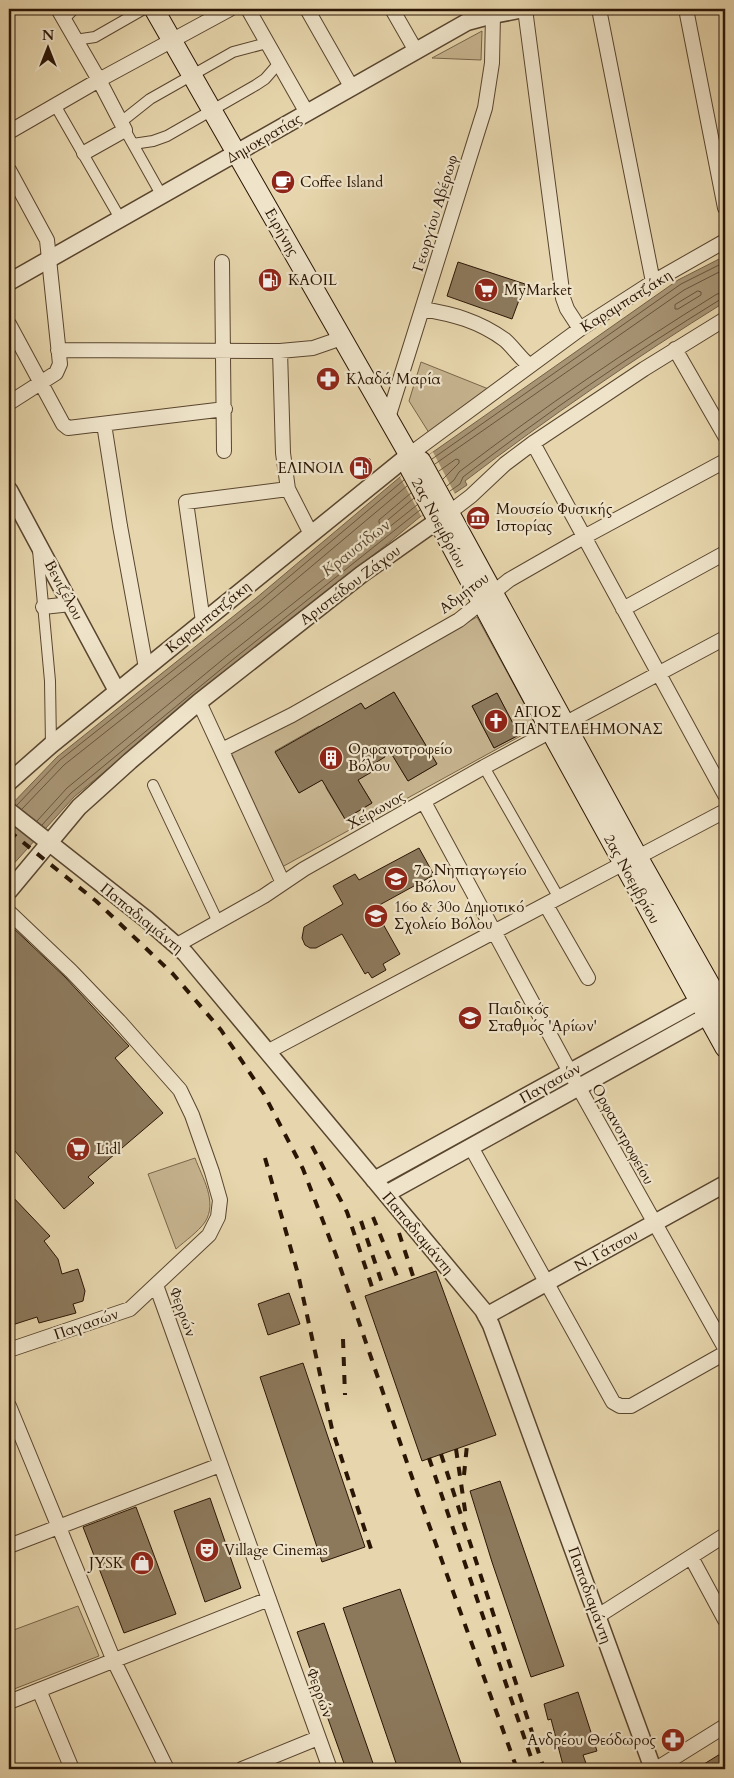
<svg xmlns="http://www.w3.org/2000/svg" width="734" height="1778" viewBox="0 0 734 1778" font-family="Cardo,serif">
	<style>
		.green { fill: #c7b590; stroke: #78654a; fill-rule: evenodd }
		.water { fill: #a79474; stroke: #756148 }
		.pier { fill: #e7d6ad }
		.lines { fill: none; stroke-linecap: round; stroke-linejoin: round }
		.shore { stroke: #68543c; stroke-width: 1 }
		.building { fill: #8c795c; stroke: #2a1505 }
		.pedestrian-casing { stroke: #59452f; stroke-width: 12 }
		.minor-casing { stroke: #59452f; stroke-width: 16 }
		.tertiary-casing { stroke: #59452f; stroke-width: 19 }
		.secondary-casing { stroke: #2a1505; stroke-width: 21 }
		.pedestrian { stroke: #efe4ca; stroke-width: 10 }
		.minor { stroke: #efe4ca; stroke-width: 14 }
		.tertiary { stroke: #efe4ca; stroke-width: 16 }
		.secondary { stroke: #efe4ca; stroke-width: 19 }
		.rail { stroke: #2a1505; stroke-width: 4; stroke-dasharray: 9 9; stroke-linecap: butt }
		.labels { text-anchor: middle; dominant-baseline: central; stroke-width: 4.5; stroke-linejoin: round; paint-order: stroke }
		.street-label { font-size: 15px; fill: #2a1505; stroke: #efe4ca }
		.poi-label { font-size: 15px; fill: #2a1505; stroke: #efe4ca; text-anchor: start }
		.water-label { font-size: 16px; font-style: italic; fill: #5c4831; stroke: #efe4ca }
	</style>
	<rect width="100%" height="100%" fill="#e7d6ad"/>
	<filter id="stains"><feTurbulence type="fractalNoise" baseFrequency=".004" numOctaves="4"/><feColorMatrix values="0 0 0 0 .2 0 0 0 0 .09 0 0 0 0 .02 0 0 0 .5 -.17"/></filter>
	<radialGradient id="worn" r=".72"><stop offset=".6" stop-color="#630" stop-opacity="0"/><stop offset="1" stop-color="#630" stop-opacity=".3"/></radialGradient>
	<path class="green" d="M482,31L481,60L432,58Z
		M421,362L491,390L431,436L409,401Z
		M477,617L537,727L282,867L230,750L288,722ZM394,692L437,764L408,781L391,753L372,765L375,770L368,774L365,769L355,775L372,803L345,819L326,788L328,776L299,793L275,751L319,726L327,739L361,703L365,709ZM497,693L519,735L494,748L472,706Z
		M195,1158C202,1177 218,1202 205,1222C198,1232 185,1241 176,1249L148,1174Z
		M78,1606L99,1656L9,1691V1625L11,1631Z"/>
	<path class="water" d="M725,256V302C635,358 549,417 465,481L467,485L421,516L391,541L234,664L74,797L9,869V807L57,757L255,599L400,477L433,452L678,280Z"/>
	<path class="pier" d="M433,452L455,494L421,516L400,477Z"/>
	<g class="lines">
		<path class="shore" d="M698,291L701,292V295L678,309H675V305Z
			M432,459L681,284L725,262
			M435,464L684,290L725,269
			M439,471L456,459L459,460V463L443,479
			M447,486L454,480L459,472C543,408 628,349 717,294L725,292
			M450,491L460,484L463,477C546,413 632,354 721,299L725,298
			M411,493L379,520V523L383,524L414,498
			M17,805L60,760L258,603L404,480
			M22,809L64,765L262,608L407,486
			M37,821L67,788L227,656L417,505
			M42,825L71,793L231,661L420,510"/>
	</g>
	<path class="building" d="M458,262L525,284L512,319L447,296Z
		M354,458L370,459L369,474L353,473Z
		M394,692L437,764L408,781L391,753L372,765L375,770L358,780L372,803L345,819L322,780L299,793L275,752L361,703L365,709Z
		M497,693L519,735L494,748L472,706Z
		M419,848L434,875L374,908L400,954L383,964L386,970L372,978L368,972L365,974L342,934L316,948H310L305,945L302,938L304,927L343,904L333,886L355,874L359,880Z
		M9,924L65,977L129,1046L115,1058L163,1113L88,1177L94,1183L64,1209L9,1144Z
		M9,1193L50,1236L44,1241L58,1259L62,1274L78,1269L85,1291L83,1301L73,1304L76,1313L39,1323L37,1317L9,1326Z
		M436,1271L496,1435L422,1461L365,1296Z
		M289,1293L300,1324L268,1335L258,1304Z
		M303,1363L365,1547L322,1562L260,1377Z
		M500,1481L564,1666L531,1677L492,1562L470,1491Z
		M210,1498L241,1588L205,1602L174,1511Z
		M136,1507L176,1614L124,1633L83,1527Z
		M400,1589L463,1769H398L343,1608Z
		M324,1623L375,1769H346L297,1632Z
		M578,1692L597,1751L583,1755L588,1769H564L551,1719L548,1720L544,1704Z
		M725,1751V1769H696Z"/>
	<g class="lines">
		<g class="pedestrian-casing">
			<path id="pedestrian" d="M64,19L74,9
				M75,40L95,37L144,9
				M55,105L121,220
				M121,122L150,99L233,52L267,43
				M125,130L162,196
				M133,144L153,141L167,136L256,85L265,79L279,63
				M38,550L50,681L51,745
				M484,767L559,898
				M153,785L218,922"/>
		</g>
		<g class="minor-casing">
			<path id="minor" d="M58,9L99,80L125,130L84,153
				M248,9L307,113
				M307,9L352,88
				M392,9L416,51
				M525,9L563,298L567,309L580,329
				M599,9L653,282
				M686,9L725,208
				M9,132L99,80L230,9
				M9,170L47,240L60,364L56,373L9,403
				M222,262L224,451
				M422,309C453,314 479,321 505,340C514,348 520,358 529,365
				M9,324L63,424L68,428L225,409
				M675,349L725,436
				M58,350L280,351L313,348L342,338
				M280,351L283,453L288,489L311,534
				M388,418L485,108L492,63L493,15
				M104,424L120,526L146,668
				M533,443L725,795
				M409,455L580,329L653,282L725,241
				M450,512L471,496L505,464L533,443L644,369L725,319
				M43,607L71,604
				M623,609L725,553
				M203,622L186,502L288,489
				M199,702L283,883
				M222,750L292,715L459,620L509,580L584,537L725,461
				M424,802L570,1072L725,1348
				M638,857L725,811
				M546,905L588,978
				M9,912L71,971L119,1021L180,1090L192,1115L212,1172L220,1200L218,1217L209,1235L130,1309L9,1350
				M177,945L264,896L304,869L484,767L725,638
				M267,1052L624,863
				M471,1147L613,1402L620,1406H631L725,1353
				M156,1285L330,1769
				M9,1406L114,1661L167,1769
				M9,1546L220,1465
				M691,1557L725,1620
				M598,1616L725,1535
				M39,1690L72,1769
				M9,1702L269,1599
				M242,1769L318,1738
				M656,1769L725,1726"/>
		</g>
		<g class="tertiary-casing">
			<path id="tertiary" d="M9,282L467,22L493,15L524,9
				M9,490L117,691
				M9,782L51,745L409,455
				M9,811L146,919L185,953L483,1310L491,1325L653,1769
				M9,891L79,807L130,761L199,702L362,574L447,514
				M374,1180L699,1001
				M386,1194L707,1016
				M486,1316L725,1184"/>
		</g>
		<g class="secondary-casing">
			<path id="secondary" d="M154,9L409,455L410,469L557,743L725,1048
				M409,455L421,461L638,857L725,1011"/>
		</g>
		<use href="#pedestrian" class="pedestrian"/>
		<use href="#minor" class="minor"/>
		<use href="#tertiary" class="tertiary"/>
		<use href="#secondary" class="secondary"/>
		<path class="rail" d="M9,831L96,901L173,974L221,1030L264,1094L303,1169L336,1255L415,1486L517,1769
			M312,1146L347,1212L374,1293
			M265,1158L298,1274L332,1429L371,1549
			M373,1217L400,1284
			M361,1221L384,1289
			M399,1233L414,1279
			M343,1339L345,1395
			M456,1449L466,1517
			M441,1454L544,1769
			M429,1458L535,1769
			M464,1475L467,1445"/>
	</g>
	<defs>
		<g id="cafe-disc" transform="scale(1.25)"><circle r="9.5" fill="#8f2418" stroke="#efe4ca"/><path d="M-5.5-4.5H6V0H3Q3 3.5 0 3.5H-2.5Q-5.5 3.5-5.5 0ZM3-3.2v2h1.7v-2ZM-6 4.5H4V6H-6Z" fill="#fff"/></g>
		<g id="fuel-disc" transform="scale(1.25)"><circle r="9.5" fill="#8f2418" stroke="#efe4ca"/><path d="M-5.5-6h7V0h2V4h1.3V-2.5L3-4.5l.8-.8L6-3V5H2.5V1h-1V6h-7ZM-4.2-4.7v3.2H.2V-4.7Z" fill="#fff"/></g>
		<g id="supermarket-disc" transform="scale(1.25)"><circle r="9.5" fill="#8f2418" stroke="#efe4ca"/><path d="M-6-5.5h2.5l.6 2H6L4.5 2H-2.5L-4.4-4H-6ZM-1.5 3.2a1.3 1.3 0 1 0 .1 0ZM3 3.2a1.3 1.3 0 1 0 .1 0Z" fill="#fff"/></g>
		<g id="pharmacy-disc" transform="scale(1.25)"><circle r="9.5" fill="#8f2418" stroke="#efe4ca"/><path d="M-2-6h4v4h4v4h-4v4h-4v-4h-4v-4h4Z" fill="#fff"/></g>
		<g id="museum-disc" transform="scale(1.25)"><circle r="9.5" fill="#8f2418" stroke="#efe4ca"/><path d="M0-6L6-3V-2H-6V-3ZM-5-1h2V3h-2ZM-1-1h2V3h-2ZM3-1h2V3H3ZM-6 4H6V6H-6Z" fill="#fff"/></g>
		<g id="church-disc" transform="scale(1.25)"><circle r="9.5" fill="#8f2418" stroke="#efe4ca"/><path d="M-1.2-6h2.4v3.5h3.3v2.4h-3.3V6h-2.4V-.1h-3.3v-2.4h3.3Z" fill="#fff"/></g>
		<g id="building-disc" transform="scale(1.25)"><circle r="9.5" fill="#8f2418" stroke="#efe4ca"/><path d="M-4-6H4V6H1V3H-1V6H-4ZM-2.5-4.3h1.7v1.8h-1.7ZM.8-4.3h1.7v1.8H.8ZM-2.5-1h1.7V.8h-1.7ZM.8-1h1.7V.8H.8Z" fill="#fff"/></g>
		<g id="school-disc" transform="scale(1.25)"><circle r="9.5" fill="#8f2418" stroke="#efe4ca"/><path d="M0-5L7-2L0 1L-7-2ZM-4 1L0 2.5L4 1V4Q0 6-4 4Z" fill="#fff"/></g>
		<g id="theatre-disc" transform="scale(1.25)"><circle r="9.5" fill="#8f2418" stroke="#efe4ca"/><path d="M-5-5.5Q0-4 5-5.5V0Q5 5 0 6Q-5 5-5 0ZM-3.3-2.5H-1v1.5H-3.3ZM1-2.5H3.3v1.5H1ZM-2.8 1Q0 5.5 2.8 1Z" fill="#fff"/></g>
		<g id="shop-disc" transform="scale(1.25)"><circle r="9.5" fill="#8f2418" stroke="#efe4ca"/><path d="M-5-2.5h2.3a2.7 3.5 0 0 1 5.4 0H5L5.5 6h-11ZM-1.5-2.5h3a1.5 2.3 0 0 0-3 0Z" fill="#fff"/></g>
	</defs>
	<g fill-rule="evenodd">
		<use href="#cafe-disc" x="283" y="182"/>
		<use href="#fuel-disc" x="270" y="280"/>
		<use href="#supermarket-disc" x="486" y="290"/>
		<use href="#pharmacy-disc" x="328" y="379"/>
		<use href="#fuel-disc" x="361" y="468"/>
		<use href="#museum-disc" x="478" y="518"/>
		<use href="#church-disc" x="496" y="721"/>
		<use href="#building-disc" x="331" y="758"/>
		<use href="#school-disc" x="396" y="879"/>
		<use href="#school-disc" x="376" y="916"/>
		<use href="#school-disc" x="470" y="1018"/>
		<use href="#supermarket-disc" x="78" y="1149"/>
		<use href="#theatre-disc" x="207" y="1550"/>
		<use href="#shop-disc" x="142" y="1563"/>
		<use href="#pharmacy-disc" x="673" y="1740"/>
	</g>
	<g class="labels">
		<g class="street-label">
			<text transform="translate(264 138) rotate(-30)">Δημοκρατίας</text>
			<text transform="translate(435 213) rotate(-73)">Γεωργίου Αβέρωφ</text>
			<text transform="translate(282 232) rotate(60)">Ειρήνης</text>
			<text transform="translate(626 301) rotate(-32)">Καραμπατζάκη</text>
			<text transform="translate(439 523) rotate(62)">2ας Νοεμβρίου</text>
			<text transform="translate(350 585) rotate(-37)">Αριστείδου Ζάχου</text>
			<text transform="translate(64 590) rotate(62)">Βενιζέλου</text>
			<text transform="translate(464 593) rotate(-37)">Αδμήτου</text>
			<text transform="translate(208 617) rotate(-39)">Καραμπατζάκη</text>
			<text transform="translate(376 810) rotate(-29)">Χείρωνος</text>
			<text transform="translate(632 879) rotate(61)">2ας Νοεμβρίου</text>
			<text transform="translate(142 918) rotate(39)">Παπαδιαμάντη</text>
			<text transform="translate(550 1083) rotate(-29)">Παγασών</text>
			<text transform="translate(623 1134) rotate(61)">Ορφανοτροφείου</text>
			<text transform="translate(418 1233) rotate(50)">Παπαδιαμάντη</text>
			<text transform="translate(606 1250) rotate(-29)">Ν. Γάτσου</text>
			<text transform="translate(183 1312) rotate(70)">Φερρών</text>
			<text transform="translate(86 1324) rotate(-19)">Παγασών</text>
			<text transform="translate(590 1595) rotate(70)">Παπαδιαμάντη</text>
			<text transform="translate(320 1693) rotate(70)">Φερρών</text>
		</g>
		<g class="poi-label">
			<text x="300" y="182">Coffee Island</text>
			<text x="288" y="280">KAOIL</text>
			<text x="504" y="290">MyMarket</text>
			<text x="346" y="379">Κλαδά Μαρία</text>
			<text x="344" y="468" text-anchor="end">ΕΛΙΝΟΙΛ</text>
			<text x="496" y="509">Μουσείο Φυσικής<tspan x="496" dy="17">Ιστορίας</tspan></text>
			<text x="514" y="712">ΑΓΙΟΣ<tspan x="514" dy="17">ΠΑΝΤΕΛΕΗΜΟΝΑΣ</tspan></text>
			<text x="348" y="749">Ορφανοτροφείο<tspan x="348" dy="17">Βόλου</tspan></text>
			<text x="414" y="870">7ο Νηπιαγωγείο<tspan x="414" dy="17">Βόλου</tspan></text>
			<text x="394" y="907">16ο &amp; 30ο Δημοτικό<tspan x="394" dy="17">Σχολείο Βόλου</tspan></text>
			<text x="488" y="1009">Παιδικός<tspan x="488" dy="17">Σταθμός 'Αρίων'</tspan></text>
			<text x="96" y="1149">Lidl</text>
			<text x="224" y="1550">Village Cinemas</text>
			<text x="124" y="1563" text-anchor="end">JYSK</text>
			<text x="656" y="1740" text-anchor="end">Ανδρέου Θεόδωρος</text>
		</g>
		<g class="water-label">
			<text transform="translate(356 548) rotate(-38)">Κραυσίδων</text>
		</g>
	</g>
	<rect width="734" height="1778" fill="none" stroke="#e7d6ad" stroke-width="30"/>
	<rect x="10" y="10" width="714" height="1758" fill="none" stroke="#2a1505" stroke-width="2.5"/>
	<rect x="15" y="15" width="704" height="1748" fill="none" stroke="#2a1505"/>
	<g transform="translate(48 48)" stroke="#efe4ca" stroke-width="4" paint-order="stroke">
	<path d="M0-4L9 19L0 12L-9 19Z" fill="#2a1505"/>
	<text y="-8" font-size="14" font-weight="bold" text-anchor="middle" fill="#2a1505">N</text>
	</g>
	<rect width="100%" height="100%" filter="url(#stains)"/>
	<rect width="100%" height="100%" fill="url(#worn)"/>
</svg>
